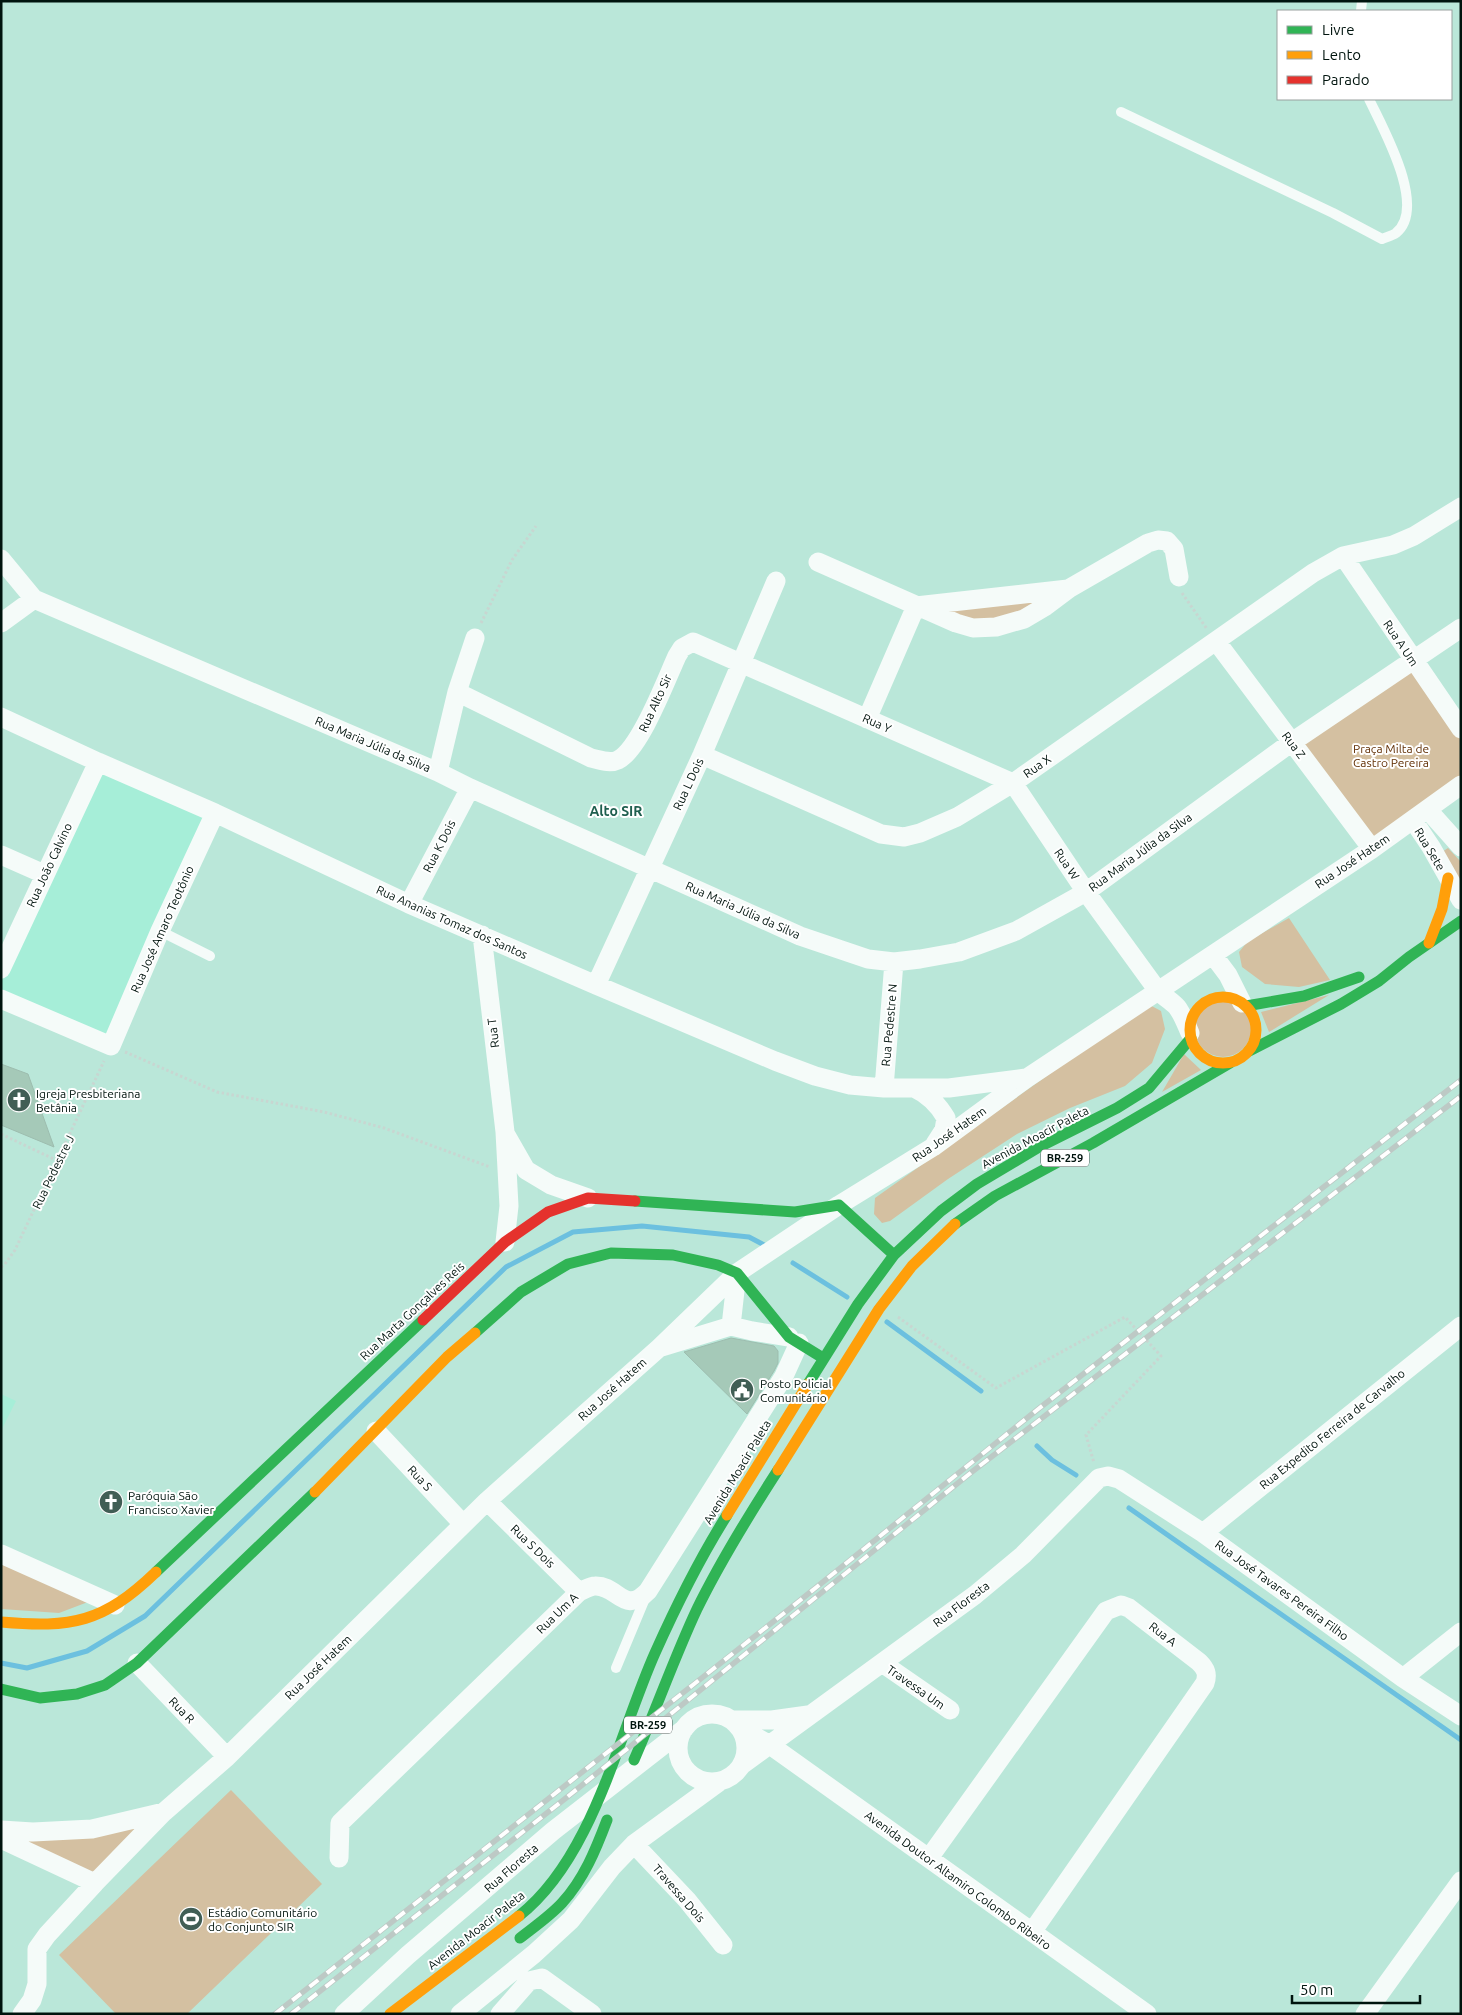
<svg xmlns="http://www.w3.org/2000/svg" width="1462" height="2015" viewBox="0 0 1462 2015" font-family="Ubuntu,sans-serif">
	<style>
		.built { fill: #a6eed8 }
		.green { fill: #d4c0a1 }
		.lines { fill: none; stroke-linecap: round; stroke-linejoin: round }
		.stream { stroke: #6cc0df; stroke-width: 5 }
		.building { fill: #a5c9b8; stroke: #9dbdaf }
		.path { stroke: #c8d6d1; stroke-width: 3; stroke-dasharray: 2.5 2.5; stroke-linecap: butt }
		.lane { stroke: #f5fbf9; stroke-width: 10 }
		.street { stroke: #f5fbf9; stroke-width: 19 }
		.fast { stroke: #30b455; stroke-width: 11 }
		.slow { stroke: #ff9f0a; stroke-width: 11 }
		.jam { stroke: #e5322d; stroke-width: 11 }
		.rail-casing { stroke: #bdc9c5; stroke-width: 5.5 }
		.rail { stroke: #fff; stroke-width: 4; stroke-dasharray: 11; stroke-linecap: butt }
		.labels { text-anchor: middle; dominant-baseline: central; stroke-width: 4; stroke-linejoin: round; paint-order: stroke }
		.shield { fill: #fff; stroke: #4c5a56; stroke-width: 1 }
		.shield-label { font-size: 11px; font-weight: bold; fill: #00140e }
		.street-label { font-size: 12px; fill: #00140e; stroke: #fff }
		.park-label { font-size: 12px; fill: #623006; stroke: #fff }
		.poi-label { font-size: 12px; fill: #00140e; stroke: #fff; text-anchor: start }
		.neighbourhood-label { font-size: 14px; font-weight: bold; fill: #1f5f4f; stroke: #fff }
	</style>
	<rect width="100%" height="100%" fill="#bae7d9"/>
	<path class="built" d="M98,762L215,813L111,1046L1,999V969Z
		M1,1394L16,1401L1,1431Z"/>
	<path class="green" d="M1059,592L996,624L929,609Z
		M1413,660L1461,729V785L1372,849L1292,742Z
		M1448,848L1461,862V886L1442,852Z
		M1289,918L1330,980L1299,987L1265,984L1242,967L1239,952L1248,941Z
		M1329,995L1269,1032L1261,1012Z
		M1195 1029a28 28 0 1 1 56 0a28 28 0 1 1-56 0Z
		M1148,1004L1161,1011L1165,1029L1152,1063L1125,1086L1070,1108L1017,1134L948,1179L890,1221L882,1223L874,1214L875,1198Z
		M1184,1054L1201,1070L1162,1092Z
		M1,1564L88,1602L59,1613L1,1609Z
		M231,1790L322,1884L187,2014H116L59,1955Z
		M157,1815L95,1882L1,1839Z"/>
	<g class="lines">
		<path class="stream" d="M793,1263L847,1297
			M887,1322L981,1391
			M1037,1446L1052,1460L1076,1475
			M1129,1508L1461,1740
			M1,1663L27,1668L87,1651L145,1616L506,1267L573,1232L642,1226L749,1237L766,1246"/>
	</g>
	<path class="building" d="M1,1064L28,1074L54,1147L1,1125Z
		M731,1338L774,1346L778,1351V1363L774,1371L747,1414L684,1352Z"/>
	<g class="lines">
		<path class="path" d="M1182,593L1207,629
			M481,623L512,560L536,526
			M125,1052L217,1092L324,1112L384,1128L490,1167
			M1,1134L58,1161
			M1,1267L5,1264L15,1250L104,1061
			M898,1317L996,1388L1125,1317L1161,1356L1086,1435L1094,1463"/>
		<path class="lane" d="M1361,11L1362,1
			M1121,112L1333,213L1382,239C1386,237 1392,236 1396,233C1428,207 1382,127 1369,99
			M160,931L210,956
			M616,1668L646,1596"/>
		<path class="street" d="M1343,556L1461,729
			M1,559L34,599L438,772L470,788L800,936L868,959L894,962L920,959L959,952L1016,931L1086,892L1292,742L1461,628
			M818,562L956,623L973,628L996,627L1024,619L1046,606L1070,588L1148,543L1158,540L1167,541L1174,549L1179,577
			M1,623L34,599
			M1216,641L1372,849
			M457,692L591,758C600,760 610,764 618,760C640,749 666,680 677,656L682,648L693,642L1013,783
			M1,717L98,762L215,813L409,904L596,985L775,1061L815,1076L850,1085L884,1088H949L1026,1078
			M867,719L916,606L1068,589
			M702,755L881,834L904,837L920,833L957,817L1013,783L1313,573L1343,556L1393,545L1414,536L1461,507
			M438,772L457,692L475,638
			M1013,783L1086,892L1158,991C1164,997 1172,1001 1177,1007C1183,1015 1186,1024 1190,1033
			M1428,810L1461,847
			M1413,820L1431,847L1461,900
			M1,855L44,874
			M409,904L470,788
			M482,935L505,1132L509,1206L505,1242
			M1213,955L1228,975L1242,1003
			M1,969L98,762
			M596,985L702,755L776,581
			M1,999L111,1046L160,931L215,813
			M884,1088L894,962
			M914,1088C929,1095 938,1104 946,1118L944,1130L935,1144
			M506,1135L526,1170L551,1185L588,1198
			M731,1326L737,1273
			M662,1347L731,1326L752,1331L789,1337
			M376,1431L463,1524
			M487,1501L579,1592
			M1203,1533L1461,1326
			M1,1554L115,1605
			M137,1663L227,1757
			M882,1663L950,1710
			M1403,1678L1461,1632
			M678 1748a34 34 0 1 1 68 0a34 34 0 1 1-68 0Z
			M733,1720H772L808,1715
			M742,1729L770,1745L1147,2014
			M743,1764L975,1595L1023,1555L1099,1478L1108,1476L1119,1479L1203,1533L1403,1678L1461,1716
			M1,1830L33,1832L92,1829L164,1812
			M1,1839L95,1883
			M634,1844L687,1900L723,1945
			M339,1858L340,1823L579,1592C584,1590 590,1586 595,1586C618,1585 624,1616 648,1591L784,1376L799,1343
			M929,1858L1106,1611L1121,1605L1129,1608L1199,1662C1206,1669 1208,1674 1205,1683L1032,1932
			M22,2014L32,2000L37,1984V1949L47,1935L95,1883L164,1812L227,1757L487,1501L659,1348L737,1273L839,1205L933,1147L1027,1078L1372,849L1461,785
			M344,2014L408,1955L553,1831L684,1729
			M460,2014L534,1954L571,1920L612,1867L634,1844L719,1782
			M500,2014L529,1981L542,1978L592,2014
			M1365,2014L1461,1881"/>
		<path class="fast" d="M1246,1006L1304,996L1359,977
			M1249,1051L1341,1004L1379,981L1409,957L1461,921
			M635,1201L795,1212L839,1205L894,1255
			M955,1224L995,1196L1093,1143L1230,1063
			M475,1333L521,1292L568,1264L611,1253L673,1255L718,1265L737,1273L789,1337L823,1358
			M808,1384L858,1304L894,1255L941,1211L977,1184L1039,1147L1117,1108L1149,1088L1191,1038
			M156,1572L423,1320
			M1,1689L40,1698L77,1694L105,1685L137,1663L315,1492
			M634,1760C656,1710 674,1658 697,1609C721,1560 749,1515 778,1470
			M519,1916C593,1858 618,1736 655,1653C676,1606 700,1558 727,1515
			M520,1938C534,1927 550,1916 562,1903C584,1879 596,1849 607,1820"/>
		<path class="slow" d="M1429,943L1442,909L1448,878
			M1190 1030a33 33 0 1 1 66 0a33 33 0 1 1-66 0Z
			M778,1470L879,1309L912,1266L955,1224
			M315,1492L447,1357L475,1333
			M727,1515L808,1384
			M1,1622C72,1628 103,1623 156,1572
			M390,2014L519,1916"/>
		<path class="jam" d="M423,1320L505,1242L548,1212L588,1198L635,1201"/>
		<g class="rail-casing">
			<path id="rail" d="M275,2014L788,1610L1037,1410L1461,1080
				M291,2014L566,1798L973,1471L1461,1096"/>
		</g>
		<use href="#rail" class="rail"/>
	</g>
	<defs>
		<g id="church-disc" transform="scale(1.25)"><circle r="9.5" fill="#415e55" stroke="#fff"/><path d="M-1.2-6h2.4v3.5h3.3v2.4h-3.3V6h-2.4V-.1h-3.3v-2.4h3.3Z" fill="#fff"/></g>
		<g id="civic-disc" transform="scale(1.25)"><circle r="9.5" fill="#415e55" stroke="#fff"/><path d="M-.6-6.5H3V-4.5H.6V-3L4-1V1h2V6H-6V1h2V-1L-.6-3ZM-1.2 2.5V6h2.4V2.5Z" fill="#fff"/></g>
		<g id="stadium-disc" transform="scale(1.25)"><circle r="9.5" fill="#415e55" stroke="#fff"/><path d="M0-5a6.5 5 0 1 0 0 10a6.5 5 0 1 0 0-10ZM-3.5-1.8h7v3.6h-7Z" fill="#fff"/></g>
	</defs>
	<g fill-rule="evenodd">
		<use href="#church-disc" x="19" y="1100"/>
		<use href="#civic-disc" x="742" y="1390"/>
		<use href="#church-disc" x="111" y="1502"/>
		<use href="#stadium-disc" x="191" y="1919"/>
	</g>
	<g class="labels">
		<g class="shield">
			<rect x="1041" y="1149.5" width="48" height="17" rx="4"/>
			<rect x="624" y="1716.5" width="48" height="17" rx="4"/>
		</g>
		<g class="shield-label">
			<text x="1065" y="1158">BR-259</text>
			<text x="648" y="1725">BR-259</text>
		</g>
		<g class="street-label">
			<text transform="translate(1401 643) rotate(56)">Rua A Um</text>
			<text transform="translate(655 703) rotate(-65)">Rua Alto Sir</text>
			<text transform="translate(877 723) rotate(24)">Rua Y</text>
			<text transform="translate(373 744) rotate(23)">Rua Maria Júlia da Silva</text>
			<text transform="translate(1294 745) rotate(53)">Rua Z</text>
			<text transform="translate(1037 766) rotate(-35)">Rua X</text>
			<text transform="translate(688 784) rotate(-65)">Rua L Dois</text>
			<text transform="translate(439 846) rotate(-63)">Rua K Dois</text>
			<text transform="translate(1430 849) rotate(59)">Rua Sete</text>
			<text transform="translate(1140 852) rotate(-36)">Rua Maria Júlia da Silva</text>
			<text transform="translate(1352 861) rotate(-34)">Rua José Hatem</text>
			<text transform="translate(1067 864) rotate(56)">Rua W</text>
			<text transform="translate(49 865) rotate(-65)">Rua João Calvino</text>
			<text transform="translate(743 910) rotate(24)">Rua Maria Júlia da Silva</text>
			<text transform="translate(452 922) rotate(24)">Rua Ananias Tomaz dos Santos</text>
			<text transform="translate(162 929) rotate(-66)">Rua José Amaro Teotônio</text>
			<text transform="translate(889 1025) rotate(-85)">Rua Pedestre N</text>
			<text transform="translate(493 1033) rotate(-97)">Rua T</text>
			<text transform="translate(949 1134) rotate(-35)">Rua José Hatem</text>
			<text transform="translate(1035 1137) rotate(-28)">Avenida Moacir Paleta</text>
			<text transform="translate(53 1172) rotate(-64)">Rua Pedestre J</text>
			<text transform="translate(412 1311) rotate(-43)">Rua Marta Gonçalves Reis</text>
			<text transform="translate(612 1389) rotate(-42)">Rua José Hatem</text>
			<text transform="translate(1332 1429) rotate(-39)">Rua Expedito Ferreira de Carvalho</text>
			<text transform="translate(737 1472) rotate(-59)">Avenida Moacir Paleta</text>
			<text transform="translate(420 1478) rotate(47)">Rua S</text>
			<text transform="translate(533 1546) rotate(44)">Rua S Dois</text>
			<text transform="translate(1282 1590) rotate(36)">Rua José Tavares Pereira Filho</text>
			<text transform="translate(961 1604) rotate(-37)">Rua Floresta</text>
			<text transform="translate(557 1613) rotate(-44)">Rua Um A</text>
			<text transform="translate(1163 1634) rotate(38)">Rua A</text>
			<text transform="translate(318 1667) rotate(-44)">Rua José Hatem</text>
			<text transform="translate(916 1687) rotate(35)">Travessa Um</text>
			<text transform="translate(182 1710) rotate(46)">Rua R</text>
			<text transform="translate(511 1868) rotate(-41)">Rua Floresta</text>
			<text transform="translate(958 1880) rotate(36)">Avenida Doutor Altamiro Colombo Ribeiro</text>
			<text transform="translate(679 1893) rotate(49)">Travessa Dois</text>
			<text transform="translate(476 1930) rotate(-38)">Avenida Moacir Paleta</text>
		</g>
		<g class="park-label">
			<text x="1391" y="748">Praça Milta de<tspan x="1391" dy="14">Castro Pereira</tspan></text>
		</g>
		<g class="poi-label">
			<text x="36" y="1093">Igreja Presbiteriana<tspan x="36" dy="14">Betânia</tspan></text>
			<text x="760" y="1383">Posto Policial<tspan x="760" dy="14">Comunitário</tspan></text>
			<text x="128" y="1495">Paróquia São<tspan x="128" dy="14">Francisco Xavier</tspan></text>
			<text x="208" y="1912">Estádio Comunitário<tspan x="208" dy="14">do Conjunto SIR</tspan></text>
		</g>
		<g class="neighbourhood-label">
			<text x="616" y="811">Alto SIR</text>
		</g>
	</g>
	<rect width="1462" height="2015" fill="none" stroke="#00140e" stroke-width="5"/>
	<rect x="1277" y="10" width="175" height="90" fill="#ffffff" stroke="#99a19f"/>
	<rect x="1287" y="26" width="25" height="8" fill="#30b455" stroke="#99a19f"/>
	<text x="1322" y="35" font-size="15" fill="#00140e">Livre</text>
	<rect x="1287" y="51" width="25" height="8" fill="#ff9f0a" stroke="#99a19f"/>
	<text x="1322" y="60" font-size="15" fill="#00140e">Lento</text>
	<rect x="1287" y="76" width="25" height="8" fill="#e5322d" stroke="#99a19f"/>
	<text x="1322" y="85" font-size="15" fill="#00140e">Parado</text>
	<path d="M1292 1995v8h128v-8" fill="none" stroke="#00140e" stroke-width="2.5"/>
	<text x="1300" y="1995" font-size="15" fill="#00140e" stroke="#ffffff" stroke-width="4" paint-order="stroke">50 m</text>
</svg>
